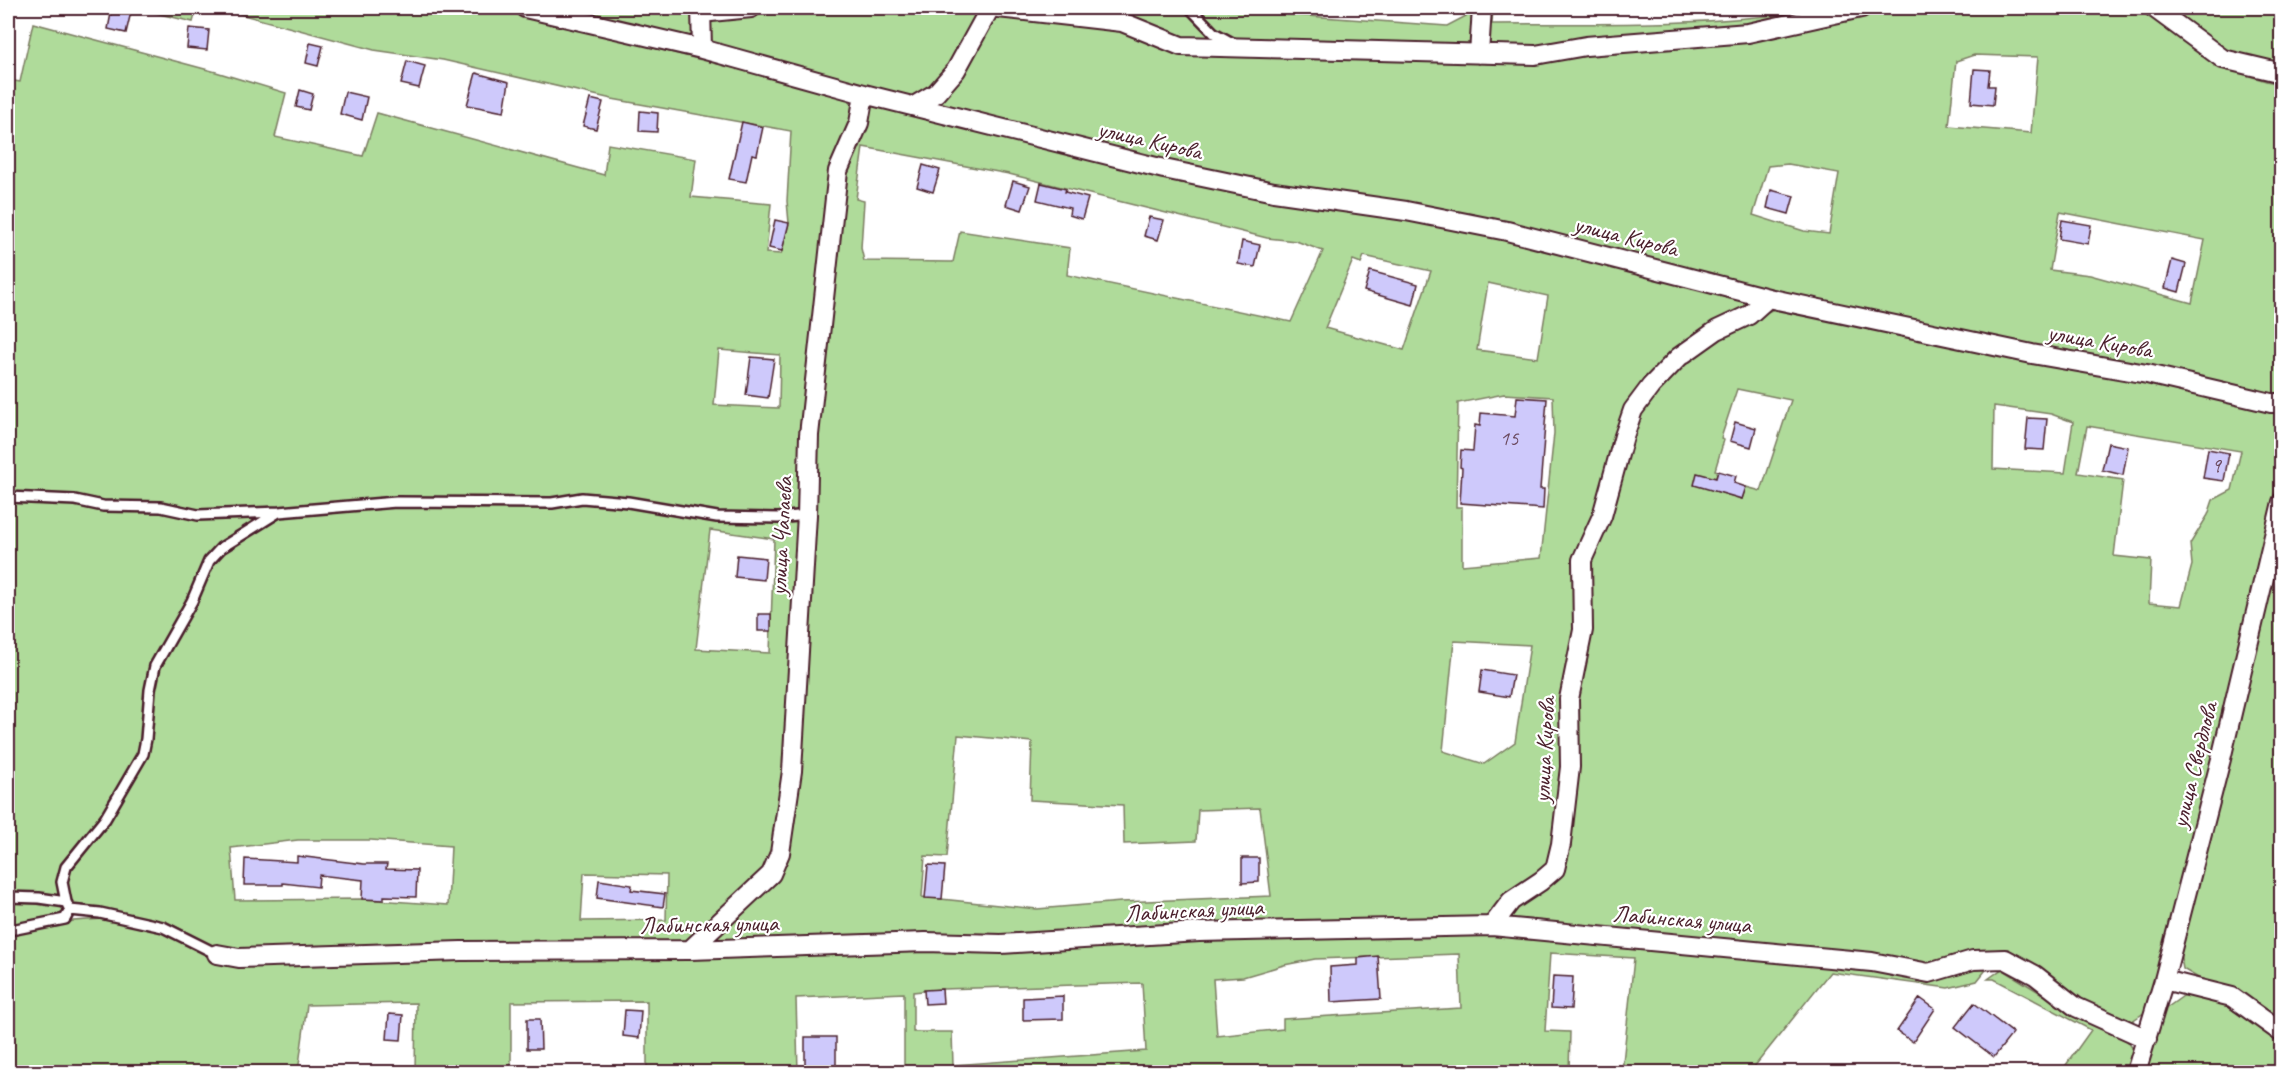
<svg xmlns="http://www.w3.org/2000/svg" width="2289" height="1080" viewBox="0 0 2289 1080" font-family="Caveat,sans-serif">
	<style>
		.green { fill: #afdb9a; stroke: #7c7d62; stroke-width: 1.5; fill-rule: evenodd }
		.building { fill: #cec9fb; stroke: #4a1f2b; stroke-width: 1.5 }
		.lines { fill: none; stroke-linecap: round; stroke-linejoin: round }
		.lane-casing { stroke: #4a1f2b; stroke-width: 14 }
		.street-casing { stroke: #4a1f2b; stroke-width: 22 }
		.lane { stroke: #fff; stroke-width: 9 }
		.street { stroke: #fff; stroke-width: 18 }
		.labels { text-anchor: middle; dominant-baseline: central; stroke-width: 4.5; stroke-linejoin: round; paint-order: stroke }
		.number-label { font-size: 21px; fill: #6b4a5f }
		.street-label { font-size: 24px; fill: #4a1f2b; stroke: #fff }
	</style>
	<rect width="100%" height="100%" fill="#fff"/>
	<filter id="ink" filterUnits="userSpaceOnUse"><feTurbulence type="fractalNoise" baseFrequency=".0167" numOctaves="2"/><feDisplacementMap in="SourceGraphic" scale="12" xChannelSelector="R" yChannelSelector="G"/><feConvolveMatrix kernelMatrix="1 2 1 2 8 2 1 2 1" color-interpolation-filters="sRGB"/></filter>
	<g filter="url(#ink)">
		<path class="green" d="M135,8H197L193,22Z
			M217,8H493L847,96L855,110L833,177L787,785L768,873L706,930L680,945L223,951L167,922L97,908L63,905L66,910L62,916L8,926V80L20,82L33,23L216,72L286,93L275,137L363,156L377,113L604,175L608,144L696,159L691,197L771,204L766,253L781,254L782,251L789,223L787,201L791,131L612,99L443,60L374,50ZM719,350L780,355L779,408L714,405ZM710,530L774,539L770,653L696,649ZM298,840H371L451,846L448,905L362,899L235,900L231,848ZM584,873L667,875L666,920L581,921Z
			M549,8H691L694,27L690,37L682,40Z
			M801,8L987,9L1124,26L1181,49L1333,54L1468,63L1542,64L1591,49L1847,17L1881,8H2142C2174,22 2198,49 2228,66C2243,75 2264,81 2281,84V392L2263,396L2006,342L1867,310L1786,295L1236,179L723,50C707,39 706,36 707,16ZM1974,55L2038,57L2031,133L1949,126L1956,61ZM1788,164L1839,173L1829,234L1804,231L1753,215L1768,166ZM2060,212L2205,240L2192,303L2090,275L2050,270Z
			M1037,8H1210L1211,9L1447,26L1468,15L1470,8H1493L1492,24C1591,23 1690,27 1788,13L1790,10L1798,8H1842L1745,30L1532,50L1181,41Z
			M2167,8H2281V68L2221,51L2180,15Z
			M869,101L968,129L1262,196L1465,228L1761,301L1659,370L1597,517L1579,617L1552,867L1488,922L998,939L701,944L775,875L843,177ZM863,147L1009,174L1267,238L1296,241L1323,251L1291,322L1067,275L1070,248L960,231L953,262L864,261L861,248L864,201L856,199ZM1364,256L1431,271L1404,350L1325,328L1353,260L1361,263ZM1488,283L1548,296L1538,358L1477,350ZM1504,394L1553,397L1554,433L1541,558L1462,565V507H1456L1458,403ZM1454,641L1530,645L1515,742L1484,764L1443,751ZM958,735L1032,742L1030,800L1123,805L1124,844L1196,841L1198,810L1260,808L1271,896L1121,902L1037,909L922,897L925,856L947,857Z
			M1774,309L1797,311L2264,408L2280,414L2281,462L2248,616L2148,1010L2132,1021L2117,1019L2092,1010L2020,956L2003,949L1983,951L1923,966L1502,922L1512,907L1550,879L1586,560L1639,409L1688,357L1754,318ZM1737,389L1791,400L1761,491L1746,487L1742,499L1712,490L1718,471L1715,470L1724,440L1721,438ZM1994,406L2051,414L2073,422L2065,473L1993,469ZM2087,426L2241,451L2232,490L2213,500L2208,515L2190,544L2192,565L2181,606L2149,603L2151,560L2114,556L2123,480L2078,473Z
			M2281,542V1028L2237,992L2200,979L2183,969L2180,953Z
			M103,919L162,931L213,956L1514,932L1960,971L1989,966L1977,981L1948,988L1830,972L1750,1072H1622L1634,958L1550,953L1545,1031L1570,1032L1569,1072H904V993L796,998L798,1072H647V1001L511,1002V1072H415L416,1003L307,1005L298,1072H8V933H15L73,921ZM1459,954L1461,1008L1283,1019V1029L1217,1036L1213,979L1243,977L1284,965L1315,959ZM1142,983L1146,1051L953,1065L952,1032H913V992L942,989Z
			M2002,969L2039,992L2122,1034L2137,1054L2131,1072H2061L2091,1030L1994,979H1988Z
			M2186,994L2221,1002L2281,1043V1072H2145L2161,1012Z"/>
		<path class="building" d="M112,8L131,12L126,33L108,29Z
			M189,28L209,30L207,50L187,48Z
			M310,43L323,46L318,66L306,63Z
			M407,61L425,66L419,88L401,84Z
			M1974,69L1990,70L1988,86H1995L1993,105L1971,103Z
			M476,73L509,82L504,112L467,105Z
			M300,90L313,94L309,110L296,107Z
			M345,92L367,97L362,120L340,114Z
			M590,99L603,102L596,129L583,126Z
			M640,111L658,113L657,132L639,131Z
			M742,122L763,127L757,155L752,154L746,182L729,179Z
			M923,165L940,170L933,192L917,187Z
			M1013,181L1030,186L1022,210L1006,205Z
			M1041,183L1066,189L1065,192L1088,198L1082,219L1069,215L1070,208L1037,200Z
			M1771,190L1794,196L1789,214L1767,208Z
			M1149,217L1164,220L1158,240L1144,236Z
			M775,220L789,223L782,251L769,248Z
			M2062,220L2091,225L2088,244L2059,239Z
			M1242,241L1260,245L1255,267L1238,264Z
			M2172,260L2186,264L2179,292L2165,288Z
			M1370,271L1418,284L1413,305L1364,291Z
			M751,357L774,359L768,398L746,395Z
			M1517,397L1547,399L1540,489H1544L1543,509L1460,503L1462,468L1460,467L1461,450L1473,451L1475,425L1480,426L1481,413L1515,416Z
			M2028,418L2047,419L2044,450L2025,449Z
			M1735,422L1756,428L1751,447L1730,441Z
			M2108,443L2128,447L2123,475L2102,470Z
			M2208,449L2229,453L2224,481L2203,478Z
			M1718,471L1736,476L1734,483L1746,487L1742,499L1694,485L1697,473L1716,478Z
			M737,555L766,558L764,580L735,577Z
			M758,614H771V631H758Z
			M1482,670L1513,675L1509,697L1479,692Z
			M297,856L364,864H387L386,869L417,870L416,897L384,896V900L362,899L363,880L319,875L318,887L283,883V885H244L245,859L297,862Z
			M1242,858H1259V882L1242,883Z
			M928,865L945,866L942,899L925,898Z
			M599,880L632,885L631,890L665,894L663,907L597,898Z
			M1378,956L1381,999L1331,1002L1330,967L1358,965V958Z
			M1553,976L1573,977L1571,1009L1551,1008Z
			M942,989L943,1003L925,1004L924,990Z
			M1063,996V1019L1023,1020V998Z
			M1920,998L1935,1009L1913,1042L1897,1031Z
			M1974,1003L2013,1033L1994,1057L1955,1027Z
			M625,1010L641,1011L639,1038L623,1036Z
			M389,1014L403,1015L401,1040L387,1039Z
			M527,1019H540L541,1049H527Z
			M805,1037H836V1072L805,1070Z"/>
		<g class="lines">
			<g class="lane-casing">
				<path id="lane" d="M1190,8L1214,33L1234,44
					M8,497L75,500L103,506L161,507L198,515L279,512L396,502L552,503L582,498L628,502L717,517L778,518L807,515
					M8,897L39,898L66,902
					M70,910L100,913L163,927L217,954
					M8,929H16L65,919L70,910L66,902L62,882L66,867L105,819L143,754L146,739L150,690L155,666L192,601L209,561L221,548L277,513"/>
			</g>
			<g class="street-casing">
				<path id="street" d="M525,8L702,49L864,94L1164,169L1274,192L1406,211L1507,231L1768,298L2032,354L2147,374L2271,403H2282
					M701,8L702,49
					M998,8L1122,22L1181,46L1535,55L1586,46L1748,33L1861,8
					M2154,8L2223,59L2282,73
					M701,13L751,8
					M1479,54L1482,8
					M914,106L936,93L956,70L990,8
					M1492,926L1511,901L1541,881L1555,869L1561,844L1570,767L1569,699L1583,630L1582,560L1602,516L1624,436L1633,410L1651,386L1679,357L1717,330L1749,315L1768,298
					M690,950L771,874L780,853L792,771L807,515L809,435L838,171L859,123L864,94
					M217,954L239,958L461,951L690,950L925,942L1001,944L1199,932L1492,926L1872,962L1929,973L1973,960L2005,959L2035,975L2076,1007L2147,1039
					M2164,980L2232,997L2282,1033
					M2136,1072L2164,980L2221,759L2282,502"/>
			</g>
			<use href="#lane" class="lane"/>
			<use href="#street" class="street"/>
		</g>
	</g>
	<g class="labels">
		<g class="number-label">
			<text x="1509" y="438">15</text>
			<text x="2216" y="465">9</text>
		</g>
		<g class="street-label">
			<text transform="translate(1150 140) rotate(13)">улица Кирова</text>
			<text transform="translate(1626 236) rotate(14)">улица Кирова</text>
			<text transform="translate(2100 341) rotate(10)">улица Кирова</text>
			<text transform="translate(781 536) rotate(-87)">улица Чапаева</text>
			<text transform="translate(1544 750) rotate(-87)">улица Кирова</text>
			<text transform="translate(2194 765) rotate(-76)">улица Свердлова</text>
			<text transform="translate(1194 910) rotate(-3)">Лабинская улица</text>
			<text transform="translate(1682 919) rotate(5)">Лабинская улица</text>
			<text transform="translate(709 924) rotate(-1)">Лабинская улица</text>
		</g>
	</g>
	<rect width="2289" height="1080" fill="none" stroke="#fff" stroke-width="30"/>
	<rect x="15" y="15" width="2259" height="1050" fill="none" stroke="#4a1f2b" stroke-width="2" filter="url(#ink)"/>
</svg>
